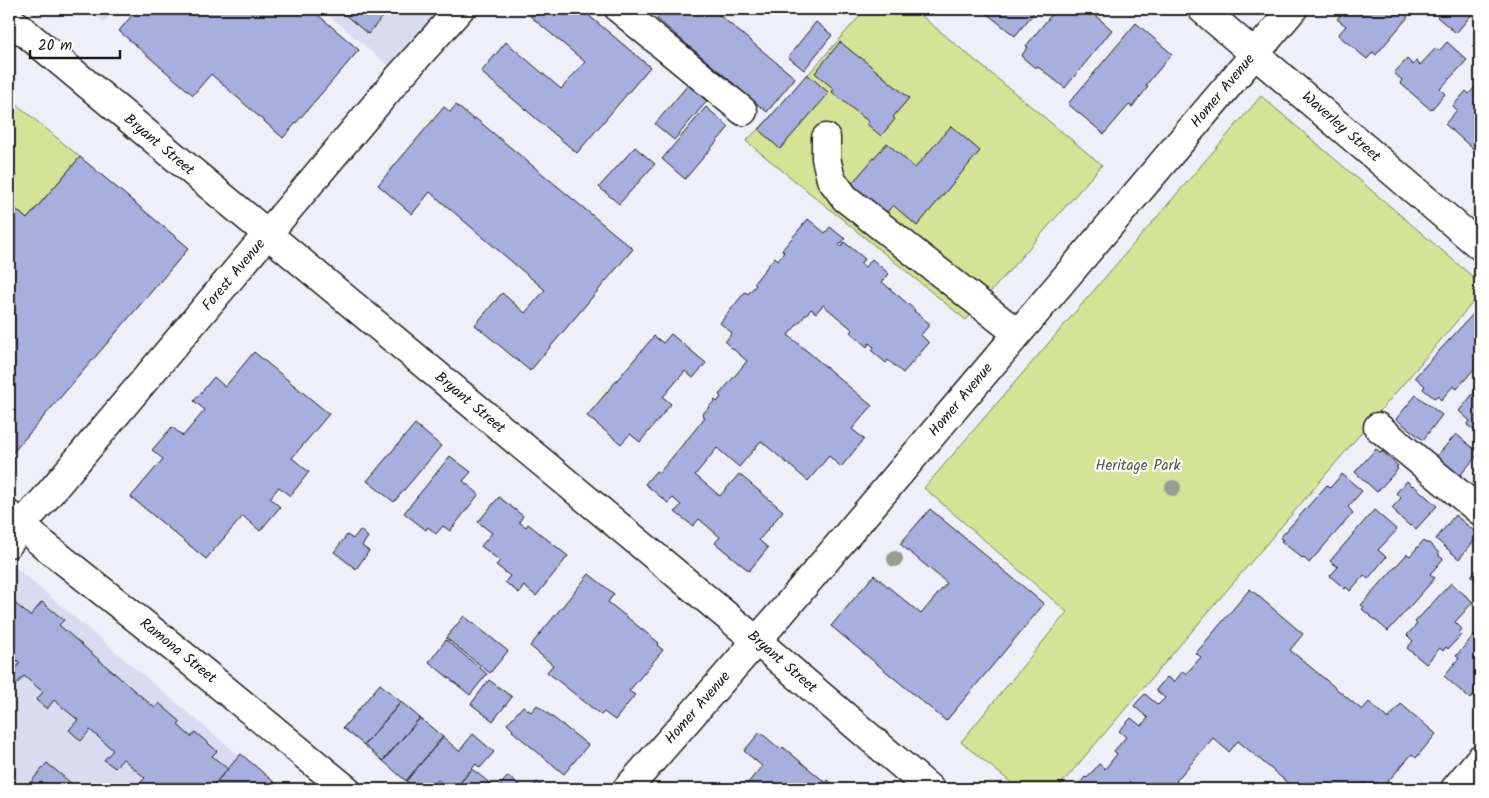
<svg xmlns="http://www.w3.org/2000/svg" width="1489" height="798" viewBox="0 0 1489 798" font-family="Kalam,sans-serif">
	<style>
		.built { fill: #d9dcf0 }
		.green { fill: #d4e396; stroke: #788059 }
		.building { fill: #a8aede; stroke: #1c1c1c }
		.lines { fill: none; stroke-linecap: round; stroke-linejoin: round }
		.minor-casing { stroke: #1c1c1c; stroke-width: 31 }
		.minor { stroke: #fff; stroke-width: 28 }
		.tree { fill: #999c93 }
		.labels { text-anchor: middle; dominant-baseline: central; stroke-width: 4.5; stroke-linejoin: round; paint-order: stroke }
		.street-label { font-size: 15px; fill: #1c1c1c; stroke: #fff }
		.park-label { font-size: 15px; fill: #535841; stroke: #fff }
	</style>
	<rect width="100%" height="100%" fill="#eeeff8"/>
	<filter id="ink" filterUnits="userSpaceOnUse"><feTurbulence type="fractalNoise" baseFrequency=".02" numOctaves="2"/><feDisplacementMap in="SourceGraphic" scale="10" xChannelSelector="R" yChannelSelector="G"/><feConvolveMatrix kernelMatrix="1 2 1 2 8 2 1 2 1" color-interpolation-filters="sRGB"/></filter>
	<g filter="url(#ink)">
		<path class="built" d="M88,9H117L104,22Z
			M322,9H460L400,76Z
			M9,562L29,579L279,789H9Z"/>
		<path class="green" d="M866,9H913L1102,165L966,320L746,141L766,122Z
			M1261,96L1480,283V294L1057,789H1019L961,742L1067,612L924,488Z
			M9,98L80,157L27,219L9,203Z"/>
		<path class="building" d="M137,9H311L359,50L283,138L211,74L193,95L119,31Z
			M338,9H389L368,34Z
			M536,9H581L650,67L577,153L481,72L506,42L561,89L585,62L530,16Z
			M666,9H712L795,78L767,112L657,19Z
			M981,9H1037L1015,36Z
			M1056,9H1099L1101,10L1096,16L1112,30L1065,88L1037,66L1035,68L1021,56L1028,47L1026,46Z
			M1346,9H1412L1406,15L1408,17L1376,55L1373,52L1367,59L1338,35L1346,26L1337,19Z
			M1443,9H1470L1474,12L1456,33L1437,17Z
			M816,22L832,35L804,70L788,57Z
			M1136,23L1172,54L1146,85L1148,87L1132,107L1129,105L1104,134L1068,104Z
			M840,42L860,58V57L909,98L893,117L895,119L881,136L867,124L869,122L832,92L834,89L815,73Z
			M1447,42L1467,60L1440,89L1445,94L1431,110L1400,83L1402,80L1394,73L1407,59L1413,65L1416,61L1420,65L1436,48L1439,51Z
			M807,74L829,93L780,149L759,130Z
			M1480,81V155L1445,124L1457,110L1453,106L1466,91L1469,94Z
			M688,85L707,101L674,140L655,124Z
			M456,105L474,120L475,118L633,249L530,371L475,325L502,293L525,313L545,290L430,192L412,214L378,185L444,107L450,112Z
			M706,107L729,127L685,179L662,159Z
			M951,126L980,151L917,226L893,205L882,218L848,188L887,143L915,168Z
			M635,147L655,164L619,204L599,187Z
			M80,157L189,248L9,457V203L27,219Z
			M808,219L825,233L830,227L845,239L839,245L841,247L844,242L865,259L860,263L865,267L872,259L889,274L882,282L915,310L914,311L930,324L921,335L929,343L903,373L888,360L886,363L872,351L874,347L869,343L867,347L850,332L853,330L823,305L816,313L811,309L788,335L872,406L852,429L864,439L841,467L829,456L808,481L761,441L739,467L717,448L695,475L720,496L739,474L783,511L759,540L768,548L749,571L715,543L720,537L699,519L693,526L675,512L681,505L673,498L668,503L645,484L656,471L659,473L695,430L705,417L702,415L715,400L717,402L721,397L719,395L747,361L725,342L732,333L720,323L745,292L748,294L756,285L754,283L775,257L778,260L784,252L782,250Z
			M1475,312L1480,316V362L1457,389L1453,386L1441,400L1437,396L1434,398L1423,389L1425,386L1415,377Z
			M671,334L706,363L693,378L685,371L663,397L671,404L640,442L630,434L621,444L587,416L654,336L663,343Z
			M254,352L329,414L292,458L309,472L290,496L279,487L270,498L280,507L260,531L243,516L206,559L131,497L163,459L152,450L172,427L183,436L205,410L194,401L214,377L225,387Z
			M1480,385V433L1479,434L1467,425L1470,421L1459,411Z
			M1416,395L1442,415L1423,440L1396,419Z
			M415,424L441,446L394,502L367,481Z
			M1456,434L1479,453L1458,478L1436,457Z
			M1376,449L1381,453L1382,451L1398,466L1396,467L1398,469L1377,492L1355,472Z
			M450,456L471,472L463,481L479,494L450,531L443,526L436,534L428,527L426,530L404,513Z
			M1342,474L1362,491L1348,507L1353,513L1309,563L1303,557L1302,558L1281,541L1283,540L1280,538L1327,485L1330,488Z
			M1407,481L1412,486L1413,485L1437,506L1416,529L1411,525L1410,526L1396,514L1397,513L1392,508L1401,498L1396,493Z
			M499,497L523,516L519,522L526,527L528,524L568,556L536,596L524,586L519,593L505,582L510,576L496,565L500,561L481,546L492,533L478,522Z
			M930,509L1044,604L946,721L831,626L874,575L921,614L947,583L900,544Z
			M1374,510L1397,530L1378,550L1386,557L1368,579L1364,575L1350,591L1346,587L1345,589L1330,576L1338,567L1330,561Z
			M1455,515L1479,535L1459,559L1436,539Z
			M360,530L368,537L362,546L369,551L356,569L334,552L347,535L353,539Z
			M1423,541L1425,543H1429L1439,553V556L1443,559L1430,574L1435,578L1388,631L1362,609L1364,607L1361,605L1407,554L1410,556Z
			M1480,566V585L1471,576Z
			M589,574L614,594L608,602L659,643L657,645L663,650L629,691L635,695L615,720L604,712L601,715L547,672L553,665L530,646Z
			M1451,583L1473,602L1455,622L1462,629L1459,633L1461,635L1448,649L1446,647L1443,651L1440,648L1426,664L1407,648L1413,641L1407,635L1417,624L1415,622Z
			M1250,589L1303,634L1290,650L1362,710L1369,702L1388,719L1401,704L1436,734L1416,758L1412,754L1382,788L1376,782L1370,788L1364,783L1358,789H1295L1238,741L1229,752L1213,738L1176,781L1185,789H1075L1085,777L1087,778L1099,764L1105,769L1117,754L1114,751L1126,737L1119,731L1131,718L1141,726L1148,718L1134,706L1138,701L1145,694L1158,705L1165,698L1156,690L1167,677L1174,682L1183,671L1186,674L1201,657L1196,653Z
			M9,598L30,616L42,602L64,620L59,625L129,686L155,708L159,703L181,722L178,725L191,737L195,732L217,751L212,756L228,769L210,789H141L137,786L145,778L123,759L115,768L104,760L113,750L90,730L81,741L69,730L78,720L54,700L47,709L36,700L43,692L24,676L14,687L9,682V676L20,663L9,653Z
			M464,616L508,651L490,673L446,638Z
			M1480,628V688L1470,699L1444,676L1459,658L1456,656Z
			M446,640L487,674L470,695L429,662Z
			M489,680L512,697L493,721L471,704Z
			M380,684L401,702L364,745L343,728Z
			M401,702L420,718L383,761L364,745Z
			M537,705L588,745L564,774L512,731L513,730L507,724L523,706L531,712Z
			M420,718L443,737L406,781L383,761Z
			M760,732L781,750L783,747L826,783L828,780L839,789H743L762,766L744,751Z
			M473,734L494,752L480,768L476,764L455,789H449L438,780L430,789H416L406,781L443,737L459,751Z
			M241,754L282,789H210Z
			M47,763L78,789H38L30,783Z
			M472,769L497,789H455Z
			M508,776L524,789H497Z
			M537,782L546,789H530Z"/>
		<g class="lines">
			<g class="minor-casing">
				<path id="minor" d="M619,9L743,111
					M1202,9L1480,246
					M9,19L757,641L930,789
					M826,138V158L831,179L845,198L1017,333
					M1378,427L1480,511
					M9,515L43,544L184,656L346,789
					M9,543L21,525L44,500L400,76L460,9
					M627,789L781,613L1293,9
					M1455,789L1480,759"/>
			</g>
			<use href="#minor" class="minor"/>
		</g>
		<g class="tree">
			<circle cx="1173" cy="488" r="8"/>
			<circle cx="895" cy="559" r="8"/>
		</g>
	</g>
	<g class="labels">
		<g class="street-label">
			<text transform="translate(1223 91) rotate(-50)">Homer Avenue</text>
			<text transform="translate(1341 127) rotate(41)">Waverley Street</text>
			<text transform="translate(159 145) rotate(40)">Bryant Street</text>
			<text transform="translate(234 275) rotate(-50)">Forest Avenue</text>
			<text transform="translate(961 400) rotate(-50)">Homer Avenue</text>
			<text transform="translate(470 403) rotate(40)">Bryant Street</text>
			<text transform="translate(178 651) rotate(39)">Ramona Street</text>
			<text transform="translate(782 662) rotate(41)">Bryant Street</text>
			<text transform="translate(698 708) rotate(-49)">Homer Avenue</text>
		</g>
		<g class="park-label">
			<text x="1138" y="466">Heritage Park</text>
		</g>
	</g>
	<rect width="1489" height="798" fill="none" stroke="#fff" stroke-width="30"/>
	<rect x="15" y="15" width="1459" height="768" fill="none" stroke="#1c1c1c" stroke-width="2" filter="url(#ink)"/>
	<path d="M30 50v8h90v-8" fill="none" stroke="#1c1c1c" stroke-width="2.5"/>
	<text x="38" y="50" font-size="15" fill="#1c1c1c" stroke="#ffffff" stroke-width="4" paint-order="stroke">20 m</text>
</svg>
